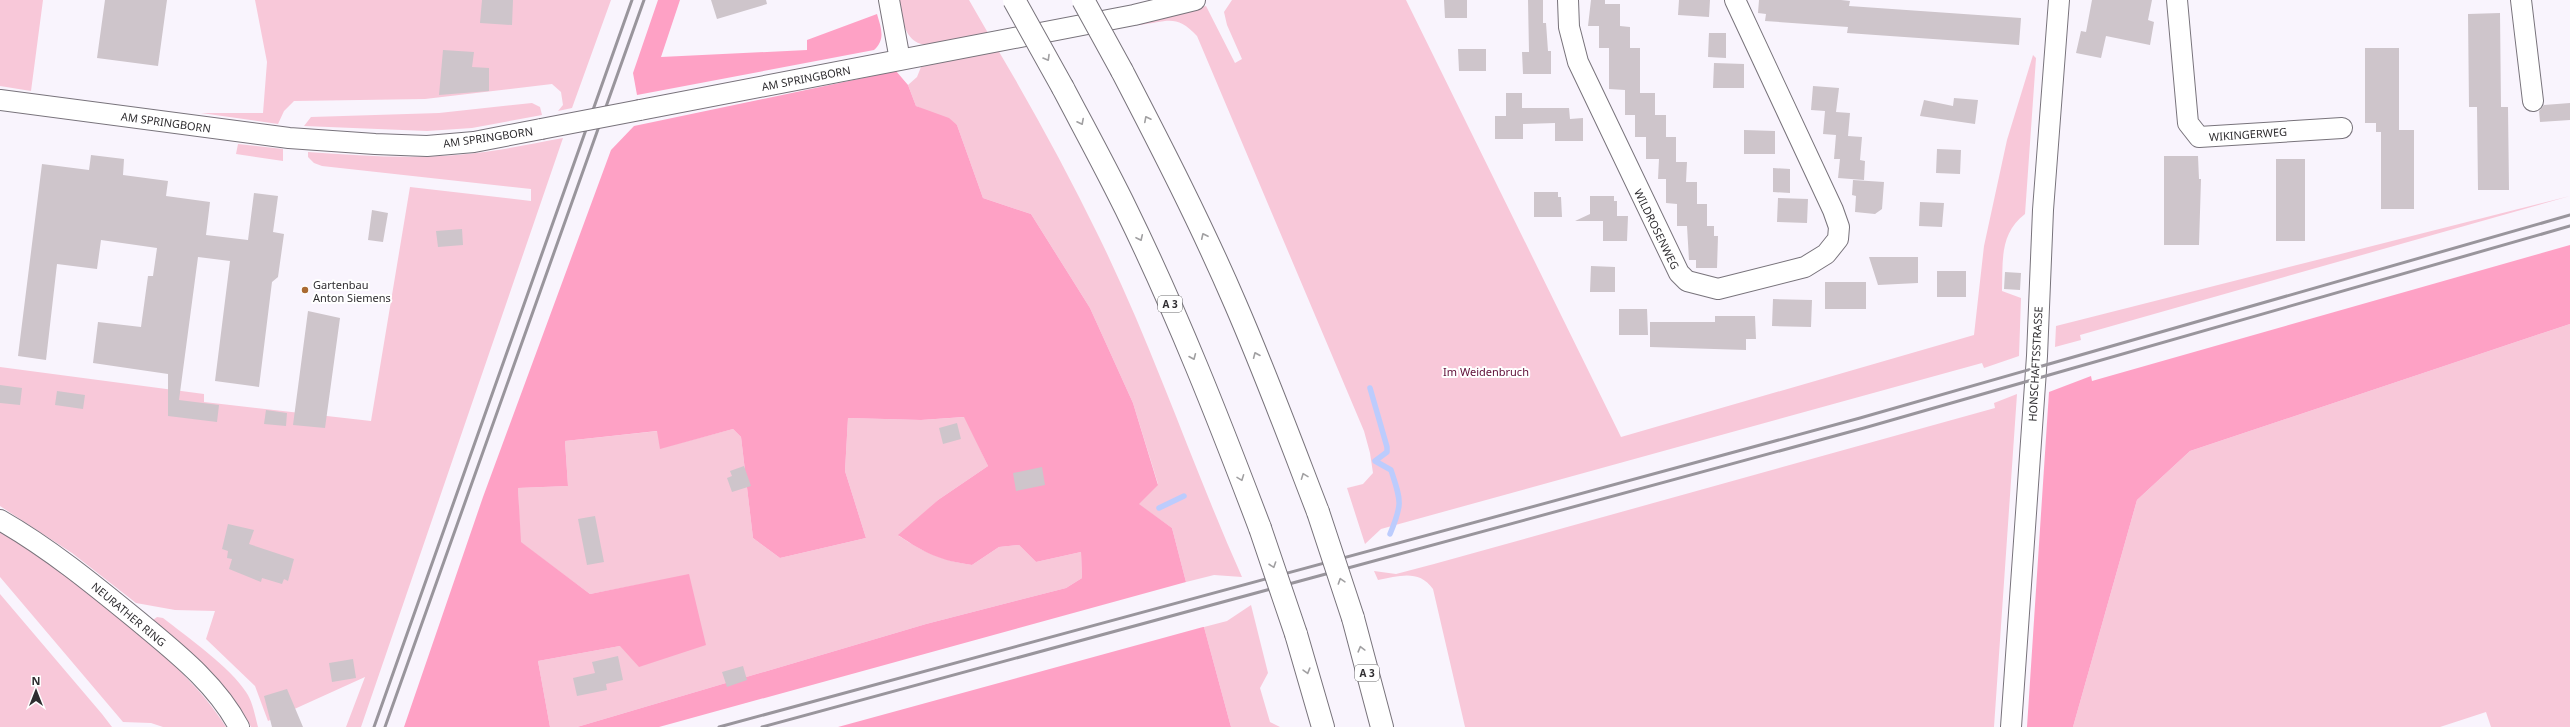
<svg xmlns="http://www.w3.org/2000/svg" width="2570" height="727" viewBox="0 0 2570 727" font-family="'Noto Sans',sans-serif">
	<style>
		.green { fill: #f8c8d9 }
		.forest { fill: #fea1c5 }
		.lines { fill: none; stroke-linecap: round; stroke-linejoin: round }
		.stream { stroke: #bcccfd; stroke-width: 5.5 }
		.building { fill: #cec5cb }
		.minor-casing { stroke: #78737b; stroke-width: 22 }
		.highway-casing { stroke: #78737b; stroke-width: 24 }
		.minor { stroke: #fff; stroke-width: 20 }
		.highway { stroke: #fff; stroke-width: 22 }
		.rail { stroke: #99959c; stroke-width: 3 }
		.minor-bridge-casing { stroke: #78737b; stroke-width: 22; stroke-linecap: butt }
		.highway-bridge-casing { stroke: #78737b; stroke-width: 24; stroke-linecap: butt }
		.minor-bridge { stroke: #fff; stroke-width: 20 }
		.highway-bridge { stroke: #fff; stroke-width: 22 }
		.oneway { stroke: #a1a0a2 }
		.poi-dot { fill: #aa6a32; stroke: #fff; stroke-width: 1.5 }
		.labels { text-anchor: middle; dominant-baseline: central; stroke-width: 4; stroke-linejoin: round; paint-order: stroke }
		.shield { fill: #fff; stroke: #6d6c6e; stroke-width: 1 }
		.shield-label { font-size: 10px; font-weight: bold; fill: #2f2d30 }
		.street-label { font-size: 11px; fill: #2f2d30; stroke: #fff }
		.poi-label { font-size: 11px; fill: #2f2d30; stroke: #fff; text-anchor: start }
		.park-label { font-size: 11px; fill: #5d0c35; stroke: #fff }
	</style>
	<rect width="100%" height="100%" fill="#f9f4fd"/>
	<path class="green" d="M0,0H43L31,91L0,86Z
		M255,0H611L572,108L558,111L563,105L561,92L552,84L425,99L294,101L284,111L278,124L201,113H263L267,62Z
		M899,0H969L988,33L925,45C903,41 903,19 899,0Z
		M1232,0H1406L1621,437L1974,335L1984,246L2007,140L2033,55L2036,58L2025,214C1999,234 2003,262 2002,291L2021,298L2019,356L1984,368L1982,363L1381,529L1365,544L1347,488L1363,484L1373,473L1370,453L1364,431L1197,36C1177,14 1168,21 1140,25L1138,20L1206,6L1235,63L1242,59L1227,25L1224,12Z
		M998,50C1034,111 1068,173 1099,237C1153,347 1192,465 1242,577L1214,575L1186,582L1172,528L1138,504L1158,484L1133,403L1090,308L1031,214L983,198L957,125L916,106L908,85L917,77L921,67Z
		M532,103L540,107L542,115L472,128L427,131L304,126L311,117L439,113Z
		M563,138L361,727H346L365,677L268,721L255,686L206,639L215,611L175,610L136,603L72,553L0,506V367L204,394V402L371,421L410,187L531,201V189L322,166L314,163L308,157V152C364,156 420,160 476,153C505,150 534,143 563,138Z
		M238,144L283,149V161L236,154Z
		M2570,196L2080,335L2081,340L2055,347L2056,326Z
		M2570,324V727H2491L2486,712L2440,727H2073L2137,500L2190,451Z
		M2017,394L1994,727H1465L1433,589C1419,569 1399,576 1378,580L1374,571L1396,574L1434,564L1995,408L1994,403Z
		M965,417L988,466L938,500L899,536C925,553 941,560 972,565L999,547L1019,545L1036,562L1081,552L1082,578L1066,588L926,624L577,727H550L538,661L620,646L689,575L590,594L520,542L518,488L568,486L565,441L658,431L661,448L733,429L741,437L753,538L780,558L866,538L845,471L848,418L921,420Z
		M0,532C47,559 89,592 130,627C166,657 201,687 226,727H163L151,723L123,722L0,577Z
		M0,594L102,714L112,727H0Z
		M1251,605L1268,673L1260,688L1270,722L1280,727H1231L1204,627L1227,621Z
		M157,617L163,618C186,636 231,668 246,692C253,702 255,716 258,727H251C228,682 191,652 153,620Z"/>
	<path class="forest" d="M658,0H680L661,57L807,50V40L877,14C881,28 886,39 874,50L637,95L633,73Z
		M896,71L908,85L916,106L949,118L957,125L983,198L1031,214L1090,308L1133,403L1158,485L1139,504L1172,528L1186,582L659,727H577L926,624L1066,588L1082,578L1081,552L1036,562L1019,545L999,547L972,565C939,560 926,554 898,535L938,500L988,466L964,417L921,420L848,418L845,471L866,538L780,558L753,538L741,437L733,429L660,449L657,431L565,441L568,486L518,488L521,542L590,594L689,574L706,645L639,667L620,646L538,661L550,727H404L483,497L611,150L634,126Z
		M2570,245V324L2190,451L2137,500L2073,727H2027L2049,392L2091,376L2092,381Z
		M1204,627L1231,727H838L1203,627Z"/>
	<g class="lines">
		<path class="stream" d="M1370,388L1387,447V452L1375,461L1391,470C1401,501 1403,503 1390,534
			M1159,508L1184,496"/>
	</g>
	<path class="building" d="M105,0H167L158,66L97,58Z
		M482,0H513L512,25L480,23Z
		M711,0H766L767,4L717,19Z
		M1444,0H1467V18H1445Z
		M1528,0H1543V23H1546L1548,51H1551V74H1523L1522,52H1529Z
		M1591,0H1605V4H1620V26L1630,27V48H1640V93H1655V115H1666V137H1676V162H1687L1686,182H1697V204H1707V226H1714V236H1718L1717,268H1696V260H1689L1687,226H1677V204L1666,203V179H1658L1659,159H1646V137H1635V115H1625V90L1609,89V48H1599V26H1588Z
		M1679,0H1710L1709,17L1678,15Z
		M1759,0H1841L1850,1L1849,6L2021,18L2019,45L1847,33L1848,27L1765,21L1766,14L1758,13Z
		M2092,0H2152L2148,20L2154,22L2150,45L2106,36L2101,58L2076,53L2081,31L2086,32Z
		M2500,13L2501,107H2508L2509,190H2478L2477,107H2469L2468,14Z
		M1709,33H1726V58L1708,57Z
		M2365,48H2399V130H2414V209H2381V132H2376V123H2365Z
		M1458,49H1486V71H1459Z
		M443,50L474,52L472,67L489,68V91L439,95Z
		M1714,63L1744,64V88H1713Z
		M1813,86L1839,88L1836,112L1850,113L1848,136L1862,137L1860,160L1865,161L1864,180L1838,178L1840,159H1834L1836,135L1823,134L1825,111L1811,110Z
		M1506,93H1522V108H1569L1570,119L1583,118V141H1555V123L1523,124V139H1495V116H1506Z
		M1954,98L1978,100L1975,124L1920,116L1924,100L1953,106Z
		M2570,103V120L2540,122L2539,111L2544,105Z
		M1744,130L1775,131V154H1744Z
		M1937,149L1961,150L1960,174L1936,173Z
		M91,155L124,159L123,175L168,181L166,196L210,202L206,235L248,240L254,193L278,196L273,232L284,234L278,277L272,282L259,387L215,381L230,261L198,257L179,400L219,405L217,422L168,416V374L93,363L98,322L141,327L148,276H153L157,248L101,240L97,269L57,264L46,360L18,356L42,164L89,170Z
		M2164,156H2198L2199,179H2201L2199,245H2164Z
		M2276,159H2305V241H2276Z
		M1773,168L1790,169V193L1773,192Z
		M1853,180L1884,182L1882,209L1875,214L1855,212L1856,196L1852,195Z
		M1534,192H1558V197H1561L1562,217H1534Z
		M1590,196H1614V201H1617V216H1628L1627,241H1603V221H1575L1590,214Z
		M1778,198L1808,199L1807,223L1777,222Z
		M1920,202L1944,203L1942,227L1919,226Z
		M372,210L388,213L383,242L368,240Z
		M462,229L463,245L438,247L436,231Z
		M1869,257H1918V283L1878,285Z
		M1591,266L1615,267V292H1590Z
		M1937,271H1966V297H1937Z
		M2005,272L2021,273L2020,290L2004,289Z
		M1825,282H1866V309H1825Z
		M1773,299L1812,300L1811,327L1772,326Z
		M1619,309H1647L1648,335H1619Z
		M308,311L340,318L325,428L293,425Z
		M1715,316H1755L1756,339H1746V350L1650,347V322H1715Z
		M0,385L22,388L20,405L0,403Z
		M57,391L85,395L83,409L55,405Z
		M266,410L287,413L286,426L264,424Z
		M957,423L961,439L943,444L939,428Z
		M744,466L751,486L732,492L727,478L732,476L730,471Z
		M1042,467L1045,485L1016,491L1013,473Z
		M595,516L604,562L587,565L578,519Z
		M228,524L254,530L249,544L294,559L288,581L284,579L282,584L262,578L261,582L229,569L232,559L227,558L228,551L222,549Z
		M618,656L623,680L606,684L607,690L577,696L573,678L595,673L592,662Z
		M353,659L356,678L332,682L329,663Z
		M743,666L747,680L727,687L722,672Z
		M287,689L303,727H272L264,696Z"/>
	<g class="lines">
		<g class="minor-casing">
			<path id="minor" d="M889,0L900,60
				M1568,0L1569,27L1578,62L1679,273L1687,281L1718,289L1805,267L1826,254L1838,239L1839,227L1833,210L1735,0
				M2177,0L2188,123L2199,137L2342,128
				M2521,0L2533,101
				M0,100L289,138L375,144L427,146L474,142L541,129
				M640,110L1134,15L1195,0
				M0,520C49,548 93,584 137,620C174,651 216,683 239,727
				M2011,727L2037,356L2043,210L2059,0"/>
		</g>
		<g class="highway-casing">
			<path id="highway" d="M1122,71C1162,148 1201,224 1235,303C1265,372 1291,442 1318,512
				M1063,88C1084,128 1106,168 1126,209C1177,313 1219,420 1260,528
				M1353,618L1382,727
				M1296,634L1323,727"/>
		</g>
		<use href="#minor" class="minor"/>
		<use href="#highway" class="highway"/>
		<path class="rail" d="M374,727L632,0
			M385,727L644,0
			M719,727L1860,418L2570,215
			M762,727L1864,428L2570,226"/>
		<g class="minor-bridge-casing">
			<path id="minor-bridge" d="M541,129L640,110"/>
		</g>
		<g class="highway-bridge-casing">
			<path id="highway-bridge" d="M1014,0L1063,88
				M1083,0L1122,71
				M1318,512L1353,618
				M1260,528L1296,634"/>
		</g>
		<use href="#minor-bridge" class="minor-bridge"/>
		<use href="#highway-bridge" class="highway-bridge"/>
	</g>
	<defs><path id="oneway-chevron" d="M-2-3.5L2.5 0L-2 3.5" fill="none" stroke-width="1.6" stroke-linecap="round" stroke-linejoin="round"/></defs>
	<g class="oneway">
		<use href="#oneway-chevron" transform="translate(1047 58) rotate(60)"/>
		<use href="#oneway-chevron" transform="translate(1147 119) rotate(-117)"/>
		<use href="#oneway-chevron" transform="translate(1081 122) rotate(63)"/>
		<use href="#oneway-chevron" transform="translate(1204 236) rotate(-115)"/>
		<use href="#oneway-chevron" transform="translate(1140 238) rotate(65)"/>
		<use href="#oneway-chevron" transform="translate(1256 355) rotate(-113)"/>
		<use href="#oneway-chevron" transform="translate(1193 357) rotate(67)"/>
		<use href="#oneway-chevron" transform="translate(1304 476) rotate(-111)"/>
		<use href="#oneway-chevron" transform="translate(1241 478) rotate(69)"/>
		<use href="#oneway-chevron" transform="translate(1273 565) rotate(71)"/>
		<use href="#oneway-chevron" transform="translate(1341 581) rotate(-108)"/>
		<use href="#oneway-chevron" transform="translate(1361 649) rotate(-105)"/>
		<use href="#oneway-chevron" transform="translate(1307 671) rotate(74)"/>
	</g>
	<circle class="poi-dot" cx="305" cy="290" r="4"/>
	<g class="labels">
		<g class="shield">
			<rect x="1158" y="296" width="24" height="16" rx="3"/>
			<rect x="1355" y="665" width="24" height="16" rx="3"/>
		</g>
		<g class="shield-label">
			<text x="1170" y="304">A 3</text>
			<text x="1367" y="673">A 3</text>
		</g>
		<g class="street-label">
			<text transform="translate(806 78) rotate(-11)">AM SPRINGBORN</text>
			<text transform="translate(166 122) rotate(8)">AM SPRINGBORN</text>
			<text transform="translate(2248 134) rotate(-4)">WIKINGERWEG</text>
			<text transform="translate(488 137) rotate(-8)">AM SPRINGBORN</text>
			<text transform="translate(1657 229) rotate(64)">WILDROSENWEG</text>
			<text transform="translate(2035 364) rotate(-87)">HONSCHAFTSSTRASSE</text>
			<text transform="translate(129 614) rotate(40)">NEURATHER RING</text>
		</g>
		<g class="poi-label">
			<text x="313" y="284">Gartenbau<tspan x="313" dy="13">Anton Siemens</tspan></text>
		</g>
		<g class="park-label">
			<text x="1486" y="371">Im Weidenbruch</text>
		</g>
	</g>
	<g transform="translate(36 691)" stroke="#ffffff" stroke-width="3" paint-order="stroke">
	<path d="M0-3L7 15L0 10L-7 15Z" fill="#2f2d30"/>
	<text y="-6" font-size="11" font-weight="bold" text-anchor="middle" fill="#2f2d30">N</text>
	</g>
</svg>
